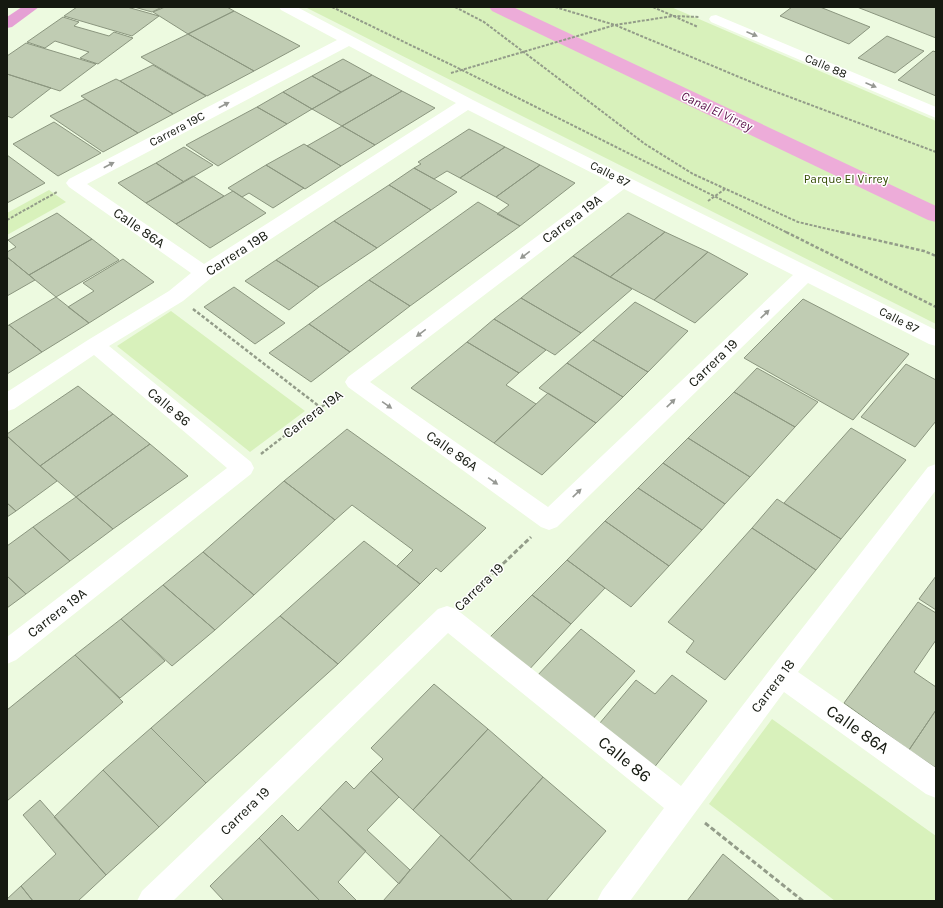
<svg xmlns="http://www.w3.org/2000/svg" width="943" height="908" viewBox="0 0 943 908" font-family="Karla,sans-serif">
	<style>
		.green { fill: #d8f1bb }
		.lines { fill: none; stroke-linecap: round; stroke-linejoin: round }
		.canal { fill: #edacd9; fill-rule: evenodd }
		.building { fill: #c0ccb3; stroke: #8b967f }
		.path-far2 { stroke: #939c89; stroke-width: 2; stroke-dasharray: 3 1.5; stroke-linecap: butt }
		.path-far1 { stroke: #939c89; stroke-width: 2.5; stroke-dasharray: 3.5 2; stroke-linecap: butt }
		.path { stroke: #939c89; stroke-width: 3; stroke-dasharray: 5 2.5; stroke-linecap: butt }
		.minor { fill: #fff; fill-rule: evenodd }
		.major { fill: #e5a0d4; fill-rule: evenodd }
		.oneway { fill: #969893 }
		.labels { text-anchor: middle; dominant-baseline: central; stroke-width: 3; stroke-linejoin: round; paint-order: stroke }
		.far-street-label { font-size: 12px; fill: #151910; stroke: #fff }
		.far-park-label { font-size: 12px; fill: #324b00; stroke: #fff }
		.far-water-label { font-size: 13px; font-style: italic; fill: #5b114b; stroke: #fff }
		.street-label { font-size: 14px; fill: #151910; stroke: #fff }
		.near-street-label { font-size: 17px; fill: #151910; stroke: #fff }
	</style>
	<rect width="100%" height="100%" fill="#edfae0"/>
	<path class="green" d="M305,7H671L936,121V324Z
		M49,190L66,202L7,235V213Z
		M171,311L305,411L250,452L117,346Z
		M772,719L936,836V901H835L709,804Z"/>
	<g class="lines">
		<path class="canal" d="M489,7H513L936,206V222L928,220L492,11Z"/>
	</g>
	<path class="building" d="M77,7H127L159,16L132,36L64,16Z
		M134,7H162L152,12Z
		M165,7H227L234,11L188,34L153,12Z
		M792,7H820L870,27L849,44L780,16Z
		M857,7H936V38Z
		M234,11L300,46L254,71L188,34Z
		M63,17L79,22L74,26L109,36L114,32L133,38L98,64L80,58L89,52L55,41L45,48L27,42Z
		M188,34L254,71L207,96L141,57Z
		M887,36L924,51L895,73L858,58Z
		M26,43L96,64L60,91L7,74V56Z
		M933,51L936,52V96L898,80Z
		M343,59L372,75L341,92L312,76Z
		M153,65L206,96L173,114L120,81Z
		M7,74L51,88L12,118L7,116Z
		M372,75L402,91L342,126L312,109Z
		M312,76L341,92L312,109L283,92Z
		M116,79L120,81L173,114L138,133L81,96Z
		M402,91L435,108L375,145L342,126Z
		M283,92L312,109L287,124L257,107Z
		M85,99L138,133L103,152L50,116Z
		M257,107L287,124L218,166L186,145Z
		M54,122L101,153L58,176L13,144Z
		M342,126L375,145L341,166L307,146Z
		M469,129L505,147L460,178L447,171L434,179L414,168L421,164L418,162Z
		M304,144L341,166L305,189L266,165Z
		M184,147L213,165L184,182L156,163Z
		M505,147L540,165L496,197L460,178Z
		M7,155L45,183L7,203Z
		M156,163L184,182L146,203L118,183Z
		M266,165L304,188L273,208L249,193L242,197L228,188Z
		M540,165L575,183L520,226L497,214L509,205L496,197Z
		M414,168L434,179L457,192L431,210L389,185Z
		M193,176L224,196L176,224L146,203Z
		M389,185L431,210L377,248L334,221Z
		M233,191L266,213L210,248L176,224Z
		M478,202L520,226L410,306L369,280Z
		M57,213L92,239L29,275L7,257V252L16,247L8,240Z
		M628,213L665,232L610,277L573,256Z
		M334,221L377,248L319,287L276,260Z
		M665,232L708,252L654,300L610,277Z
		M92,239L119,260L56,297L29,275Z
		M708,252L748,274L695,323L654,300Z
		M573,256L632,289L581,333L521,298Z
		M7,257L35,280L7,296Z
		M123,259L154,282L89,323L68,307L94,291L83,283Z
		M276,260L319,287L289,310L245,281Z
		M369,280L410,306L350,352L309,324Z
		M234,287L285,323L255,344L204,307Z
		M56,297L89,323L42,352L9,325Z
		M521,298L581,333L555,355L494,319Z
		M803,299L909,354L853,420L744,358Z
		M635,302L688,331L648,372L593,340Z
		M494,319L546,350L519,373L467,342Z
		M309,324L350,352L311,382L269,353Z
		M9,325L42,352L7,374V326Z
		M593,340L648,372L623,397L567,363Z
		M467,342L519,373L506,385L536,404L494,443L411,388Z
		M567,363L623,397L596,423L539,388Z
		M906,364L936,380V421L915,447L861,417Z
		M757,368L818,402L795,427L734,392Z
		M78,386L113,414L40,466L7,436V434Z
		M734,392L795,427L750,477L688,438Z
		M548,393L596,423L542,475L494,443Z
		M113,414L150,444L76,497L40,466Z
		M851,428L906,460L841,539L784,503Z
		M347,429L486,528L441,572L436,568L420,584L397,566L413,550L352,505L335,520L284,481Z
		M7,436L57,481L16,511L7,503Z
		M688,438L750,477L725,504L663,463Z
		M150,444L188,476L113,529L76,497Z
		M663,463L725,504L702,530L638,488Z
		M284,481L335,520L254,595L203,552Z
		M638,488L702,530L669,566L605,521Z
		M76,497L113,529L70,561L33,527Z
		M777,499L841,539L816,570L752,528Z
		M7,503L16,511L7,517Z
		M605,521L669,566L631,607L567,560Z
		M33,527L70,561L26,594L7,576V546Z
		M752,528L816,570L725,680L686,652L694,641L668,622Z
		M364,541L420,584L338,664L280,616Z
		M203,552L254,595L215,630L163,585Z
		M567,560L605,588L571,624L532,595Z
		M7,576L26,594L7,608Z
		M936,576V610L919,599Z
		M163,585L215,630L172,666L121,619Z
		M532,595L571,624L526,673L486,641Z
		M918,602L936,613V640L914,672L936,687V710L909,750L844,703Z
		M280,616L338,664L206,783L151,728Z
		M121,619L165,661L120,698L75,655Z
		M581,629L635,671L591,721L536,677Z
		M75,655L123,702L7,801V710Z
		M672,675L707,701L649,774L594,730L636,680L655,694Z
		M434,684L488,729L413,810L371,771L383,759L371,748Z
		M936,710V768L909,750Z
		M151,728L206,783L159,827L103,770Z
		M488,729L543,777L469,861L413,810Z
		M103,770L159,827L106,875L54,817Z
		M371,771L399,797L367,830L410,870L399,884L320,808L346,781L354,789Z
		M543,777L606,831L546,901H513L469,861Z
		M40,800L106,875L78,901H33L21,886L56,854L23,815Z
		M320,808L366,851L338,882L357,901H320L259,838L282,815L298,831Z
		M441,835L469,861L513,901H383Z
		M259,838L320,901H224L210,886Z
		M723,854L780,901H687Z
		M21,886L33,901H7V899Z"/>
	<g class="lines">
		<path class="path-far2" d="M332,7L462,70L788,233
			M455,7L484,22L645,144L693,174L798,222L845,233
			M555,7L615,25L763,87L936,152
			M653,7L698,27
			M451,73L615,25L673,16L699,17
			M708,201L725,189
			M7,220L57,192"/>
		<path class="path-far1" d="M786,232L936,307
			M841,232L924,251L936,256
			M193,309L320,407
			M261,454L337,395"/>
		<path class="path" d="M465,600L531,537
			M705,823L803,901"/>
		<path class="minor" d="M279,7H297L473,100L936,330V346L929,344L808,283L557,527L549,530L541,527L348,387L345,382L348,377L610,182L468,110L211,278L183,301L109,346L251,462L254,468L251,474L16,660L7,664V637L227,468L94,355L14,409L7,411V392L88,340L169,291L191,273L69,187L66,183L69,179L337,40L281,10ZM349,46L456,103L204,264L87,184ZM624,189L793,275L548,507L370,382Z
			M716,15L936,107V118L711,22L709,19L711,16Z
			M936,464V490L798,672L936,768V798L926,794L784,692L630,901H597L602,891L664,808L448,633L173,901H137L142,891L438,609L447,606L456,609L681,786L772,667L928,467Z"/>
		<path class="major" d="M22,7H39L12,27L7,28V17Z"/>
	</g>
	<defs><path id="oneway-solid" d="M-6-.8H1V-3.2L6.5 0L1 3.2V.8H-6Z"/></defs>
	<g class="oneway">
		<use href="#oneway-solid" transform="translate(752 34) rotate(23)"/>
		<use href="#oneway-solid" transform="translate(871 85) rotate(23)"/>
		<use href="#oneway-solid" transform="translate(224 105) rotate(-28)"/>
		<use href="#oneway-solid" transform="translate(109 165) rotate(-28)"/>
		<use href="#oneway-solid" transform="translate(525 255) rotate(143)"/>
		<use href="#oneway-solid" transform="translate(765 314) rotate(-44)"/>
		<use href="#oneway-solid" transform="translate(421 333) rotate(143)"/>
		<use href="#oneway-solid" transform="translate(671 403) rotate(-44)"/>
		<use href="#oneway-solid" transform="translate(387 405) rotate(35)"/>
		<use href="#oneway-solid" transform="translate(493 481) rotate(35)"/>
		<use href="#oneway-solid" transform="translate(577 493) rotate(-44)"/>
	</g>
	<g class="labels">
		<g class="far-street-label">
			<text transform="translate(826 66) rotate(23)">Calle 88</text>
			<text transform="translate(177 129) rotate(-28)">Carrera 19C</text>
			<text transform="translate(610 174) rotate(27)">Calle 87</text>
			<text transform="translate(899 320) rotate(27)">Calle 87</text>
		</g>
		<g class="far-park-label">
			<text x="846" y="179">Parque El Virrey</text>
		</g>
		<g class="far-water-label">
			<text transform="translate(717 111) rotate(25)">Canal El Virrey</text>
		</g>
		<g class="street-label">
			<text transform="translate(572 219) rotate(-37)">Carrera 19A</text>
			<text transform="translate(139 228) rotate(35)">Calle 86A</text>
			<text transform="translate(237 253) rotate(-33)">Carrera 19B</text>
			<text transform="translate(713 363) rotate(-44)">Carrera 19</text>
			<text transform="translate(169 407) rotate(40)">Calle 86</text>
			<text transform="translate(313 414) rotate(-37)">Carrera 19A</text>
			<text transform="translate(452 451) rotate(35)">Calle 86A</text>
			<text transform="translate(479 587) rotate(-44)">Carrera 19</text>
			<text transform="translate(57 613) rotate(-38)">Carrera 19A</text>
			<text transform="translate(773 686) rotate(-53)">Carrera 18</text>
			<text transform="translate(245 811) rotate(-44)">Carrera 19</text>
		</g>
		<g class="near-street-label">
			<text transform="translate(858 729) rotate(35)">Calle 86A</text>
			<text transform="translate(625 759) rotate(39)">Calle 86</text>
		</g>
	</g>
	<rect width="943" height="908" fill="none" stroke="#151910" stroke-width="16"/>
</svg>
